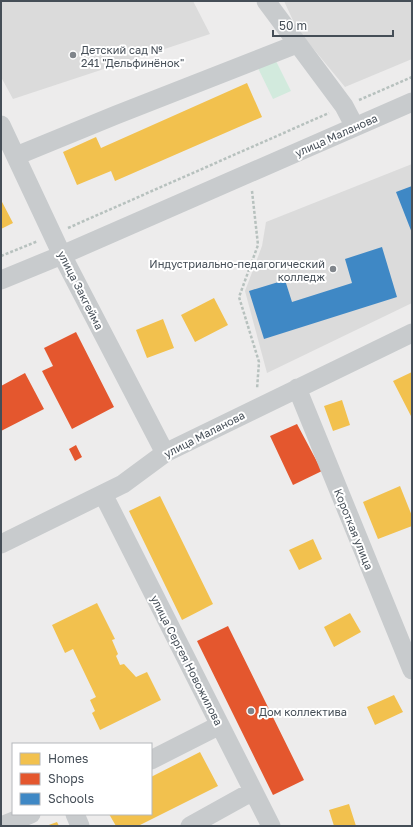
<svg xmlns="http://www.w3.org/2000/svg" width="413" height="827" viewBox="0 0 413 827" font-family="'Golos Text',sans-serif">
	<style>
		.education { fill: #dbdbdb }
		.green { fill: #d2eadd }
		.homes { fill: #f2c14e }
		.shops { fill: #e4572e }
		.schools { fill: #3f88c5 }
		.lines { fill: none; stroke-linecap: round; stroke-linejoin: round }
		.path { stroke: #b7c1be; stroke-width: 2.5; stroke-dasharray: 3 2; stroke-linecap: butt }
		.minor { stroke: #c8cbcd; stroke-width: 19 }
		.poi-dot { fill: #80858b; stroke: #fff; stroke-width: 1.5 }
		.labels { text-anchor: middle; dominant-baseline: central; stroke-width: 4; stroke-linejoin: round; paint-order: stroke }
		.poi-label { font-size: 11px; fill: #454e57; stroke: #fff; text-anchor: start }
		.street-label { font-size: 11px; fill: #454e57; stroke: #fff }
	</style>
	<rect width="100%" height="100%" fill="#edecec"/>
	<path class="education" d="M1,1H193L210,34L13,99L1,77Z
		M284,1H412V59L345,87L297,29Z
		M412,164V303L267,373L245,291L262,246L266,222Z"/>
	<path class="green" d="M275,59L291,91L273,99L257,66Z"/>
	<path class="homes" d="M247,83L262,117L115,181L111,171L77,185L63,152L96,137L101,148Z
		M1,200L13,223L1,229Z
		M214,298L228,325L195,342L181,315Z
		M163,319L174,348L147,358L136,330Z
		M412,372V418L393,381Z
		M342,400L350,425L333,431L324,406Z
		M400,486L412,516V526L378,539L363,502Z
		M160,496L213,604L182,620L129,511Z
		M313,539L322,559L299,570L289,550Z
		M97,603L115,639L112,640L118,654L116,656L120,665L124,664L136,677L147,672L161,700L100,730L92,713L95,711L90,700L96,697L73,649L65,653L52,625Z
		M350,613L361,632L334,647L324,627Z
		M394,695L403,712L375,725L367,707Z
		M200,752L218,786L138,826H116L109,814H151V777Z
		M349,804L356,826H334L329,810Z
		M57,822L59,826H46Z"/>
	<path class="shops" d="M76,332L114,407L72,429L42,371L53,366L44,348Z
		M25,373L44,409L1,431V386Z
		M297,424L322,471L293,485L270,436Z
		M76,445L82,457L75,461L69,449Z
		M228,626L304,780L273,795L197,641Z"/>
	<path class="schools" d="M412,186V233L396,192Z
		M382,247L397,297L264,339L249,291L285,280L292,302L352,283L345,259Z"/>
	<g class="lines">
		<path class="path" d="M359,100L412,77
			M252,191L258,245L239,297L259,362L257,389
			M68,228L329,113
			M1,256L38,241"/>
		<path class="minor" d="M266,1L344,106L355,127
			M1,125L62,255L165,453
			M16,156L116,115L297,44
			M1,280L62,255L412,102
			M297,388L412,670
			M103,494L271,826
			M1,544L123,484L165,453L412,333
			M151,760L220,725
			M75,814L80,826
			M1,826L31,814
			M190,826L253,791"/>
	</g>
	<g class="poi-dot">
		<circle cx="73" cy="55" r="4"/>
		<circle cx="333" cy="269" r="4"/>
		<circle cx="251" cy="711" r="4"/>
	</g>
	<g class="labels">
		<g class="poi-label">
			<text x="81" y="49">Детский сад №<tspan x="81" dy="13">241 "Дельфинёнок"</tspan></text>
			<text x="325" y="263" text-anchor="end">Индустриально-педагогический<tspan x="325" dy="13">колледж</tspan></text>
			<text x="259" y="711">Дом коллектива</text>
		</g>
		<g class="street-label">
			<text transform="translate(336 135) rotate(-24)">улица Маланова</text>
			<text transform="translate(81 290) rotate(63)">улица Закгейма</text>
			<text transform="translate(204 434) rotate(-27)">улица Маланова</text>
			<text transform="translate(354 529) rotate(68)">Короткая улица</text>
			<text transform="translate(187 660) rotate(63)">улица Сергея Новожилова</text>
		</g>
	</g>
	<rect width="413" height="827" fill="none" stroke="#454e57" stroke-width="4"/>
	<rect x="12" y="743" width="140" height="72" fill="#ffffff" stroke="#b5b8bc"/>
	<rect x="20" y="753" width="20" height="12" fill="#f2c14e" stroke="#b5b8bc"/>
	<text x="48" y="763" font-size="12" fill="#454e57">Homes</text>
	<rect x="20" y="773" width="20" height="12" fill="#e4572e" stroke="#b5b8bc"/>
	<text x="48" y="783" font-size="12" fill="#454e57">Shops</text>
	<rect x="20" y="793" width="20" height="12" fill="#3f88c5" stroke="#b5b8bc"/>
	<text x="48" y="803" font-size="12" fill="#454e57">Schools</text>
	<path d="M273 30v6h120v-6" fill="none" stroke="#454e57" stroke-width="2"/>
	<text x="279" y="30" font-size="12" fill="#454e57" stroke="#ffffff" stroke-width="3" paint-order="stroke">50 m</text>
</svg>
